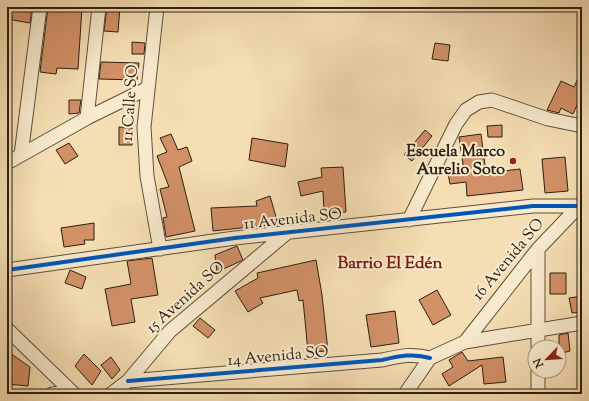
<svg xmlns="http://www.w3.org/2000/svg" width="589" height="401" viewBox="0 0 589 401" font-family="'Sorts Mill Goudy',serif">
	<style>
		.building { fill: #d29067; stroke: #2b2013 }
		.lines { fill: none; stroke-linecap: round; stroke-linejoin: round }
		.minor-casing { stroke: #5e503b; stroke-width: 15 }
		.minor { stroke: #f8eace; stroke-width: 13 }
		.cycleway-casing { stroke: #f8eace; stroke-width: 6 }
		.cycleway { stroke: #0057b8; stroke-width: 4 }
		.poi-dot { fill: #8f2418; stroke: #f8eace; stroke-width: 1.5 }
		.labels { text-anchor: middle; dominant-baseline: central; stroke-width: 4; stroke-linejoin: round; paint-order: stroke }
		.street-label { font-size: 16px; fill: #2b2013; stroke: #f8eace }
		.poi-label { font-size: 16px; font-weight: bold; fill: #2b2013; stroke: #f8eace; text-anchor: end }
		.neighbourhood-label { font-size: 17px; font-weight: bold; fill: #7a1f14; stroke: #f8eace }
	</style>
	<rect width="100%" height="100%" fill="#f5deb3"/>
	<filter id="stains"><feTurbulence type="fractalNoise" baseFrequency=".005" numOctaves="4"/><feColorMatrix values="0 0 0 0 .2 0 0 0 0 .09 0 0 0 0 .02 0 0 0 .5 -.17"/></filter>
	<radialGradient id="worn" r=".72"><stop offset=".6" stop-color="#630" stop-opacity="0"/><stop offset="1" stop-color="#630" stop-opacity=".3"/></radialGradient>
	<path class="building" d="M7,7H32L30,23L7,19Z
		M48,7H82L78,69L57,68L56,74L40,72Z
		M107,7H120L118,32L104,31Z
		M132,42L145,43L144,54H132Z
		M435,43L450,45L448,61L432,59Z
		M101,62L139,63L137,80L99,79Z
		M582,70V94L573,114L561,108L559,113L547,110L561,81L574,87Z
		M69,100H81L79,113L69,114Z
		M502,125V137H488L487,126Z
		M119,127L132,128V145H119Z
		M425,130L432,136L412,161L404,155Z
		M171,134L178,150L187,147L192,161L179,167L195,231L166,237L163,218L167,217L160,189L169,187L157,156L167,152L160,138Z
		M481,134L486,173L520,169L523,190L467,196L466,182L450,184L448,174L464,171L459,137Z
		M252,138L288,144L285,167L249,160Z
		M69,143L78,156L65,164L56,150Z
		M565,157L568,191L545,193L542,159Z
		M343,167L346,212L324,213L323,191L301,196L298,182L322,177L321,168Z
		M270,196L278,224L213,231L211,208L257,206L256,201Z
		M94,223V240H84L85,244L64,247L61,228Z
		M237,246L243,260L217,272L215,255Z
		M152,258L158,295L131,299L135,322L112,326L105,289L131,284L127,261Z
		M316,260L322,295L328,351L308,352L303,300L299,301L297,290L260,298L263,303L248,312L235,291L258,278L257,273Z
		M70,270L86,277L82,289L65,283Z
		M550,273H566V294H550Z
		M437,290L451,315L433,325L419,300Z
		M582,296V312L572,313L569,298Z
		M395,311L399,343L371,347L366,315Z
		M200,318L215,330L208,338L193,326Z
		M568,333L570,351L559,354V335Z
		M7,351L30,367L28,386L7,384Z
		M462,352L468,361L503,357L506,382L484,384L482,365L449,386L442,374L453,367L449,360Z
		M84,354L101,371L92,385L75,366Z
		M111,357L120,370L112,379L101,365Z"/>
	<g class="lines">
		<g class="minor-casing">
			<path id="minor" d="M157,7L144,127L147,176L160,249
				M87,118L99,7
				M21,155L40,7
				M7,163L87,118L148,88
				M409,220L456,124L466,110L479,102L492,100L548,119L582,126
				M538,249V347
				M7,270L235,238L533,206H582
				M7,329L74,394
				M465,342L538,249L582,203
				M128,381L382,360C400,356 413,353 430,358
				M52,394L72,392
				M111,394L128,381L170,331L288,232
				M405,394L430,358L465,342L582,323
				M538,394V371"/>
		</g>
		<use href="#minor" class="minor"/>
		<g class="cycleway-casing">
			<path id="cycleway" d="M7,270L235,238L533,206H582
				M128,381L382,360C400,356 413,353 430,358"/>
		</g>
		<use href="#cycleway" class="cycleway"/>
	</g>
	<circle class="poi-dot" cx="513" cy="161" r="4"/>
	<g class="labels">
		<g class="street-label">
			<text transform="translate(131 103) rotate(-86)">11 Calle SO</text>
			<text transform="translate(293 220) rotate(-6)">11 Avenida SO</text>
			<text transform="translate(509 260) rotate(-50)">16 Avenida SO</text>
			<text transform="translate(186 298) rotate(-42)">15 Avenida SO</text>
			<text transform="translate(278 357) rotate(-5)">14 Avenida SO</text>
		</g>
		<g class="poi-label">
			<text x="505" y="152">Escuela Marco<tspan x="505" dy="18">Aurelio Soto</tspan></text>
		</g>
		<g class="neighbourhood-label">
			<text x="390" y="264">Barrio El Edén</text>
		</g>
	</g>
	<rect width="589" height="401" fill="none" stroke="#f5deb3" stroke-width="24"/>
	<rect x="8" y="8" width="573" height="385" fill="none" stroke="#2b2013" stroke-width="2"/>
	<rect x="12" y="12" width="565" height="377" fill="none" stroke="#2b2013"/>
	<g transform="translate(547 359) rotate(245)"><circle r="19" fill="#f8eace" stroke="#a69983"/>
	<path d="M0-3L7 15L0 10L-7 15Z" fill="#8f2418"/>
	<text y="-6" font-size="11" font-weight="bold" text-anchor="middle" fill="#2b2013">N</text>
	</g>
	<rect width="100%" height="100%" filter="url(#stains)"/>
	<rect width="100%" height="100%" fill="url(#worn)"/>
</svg>
